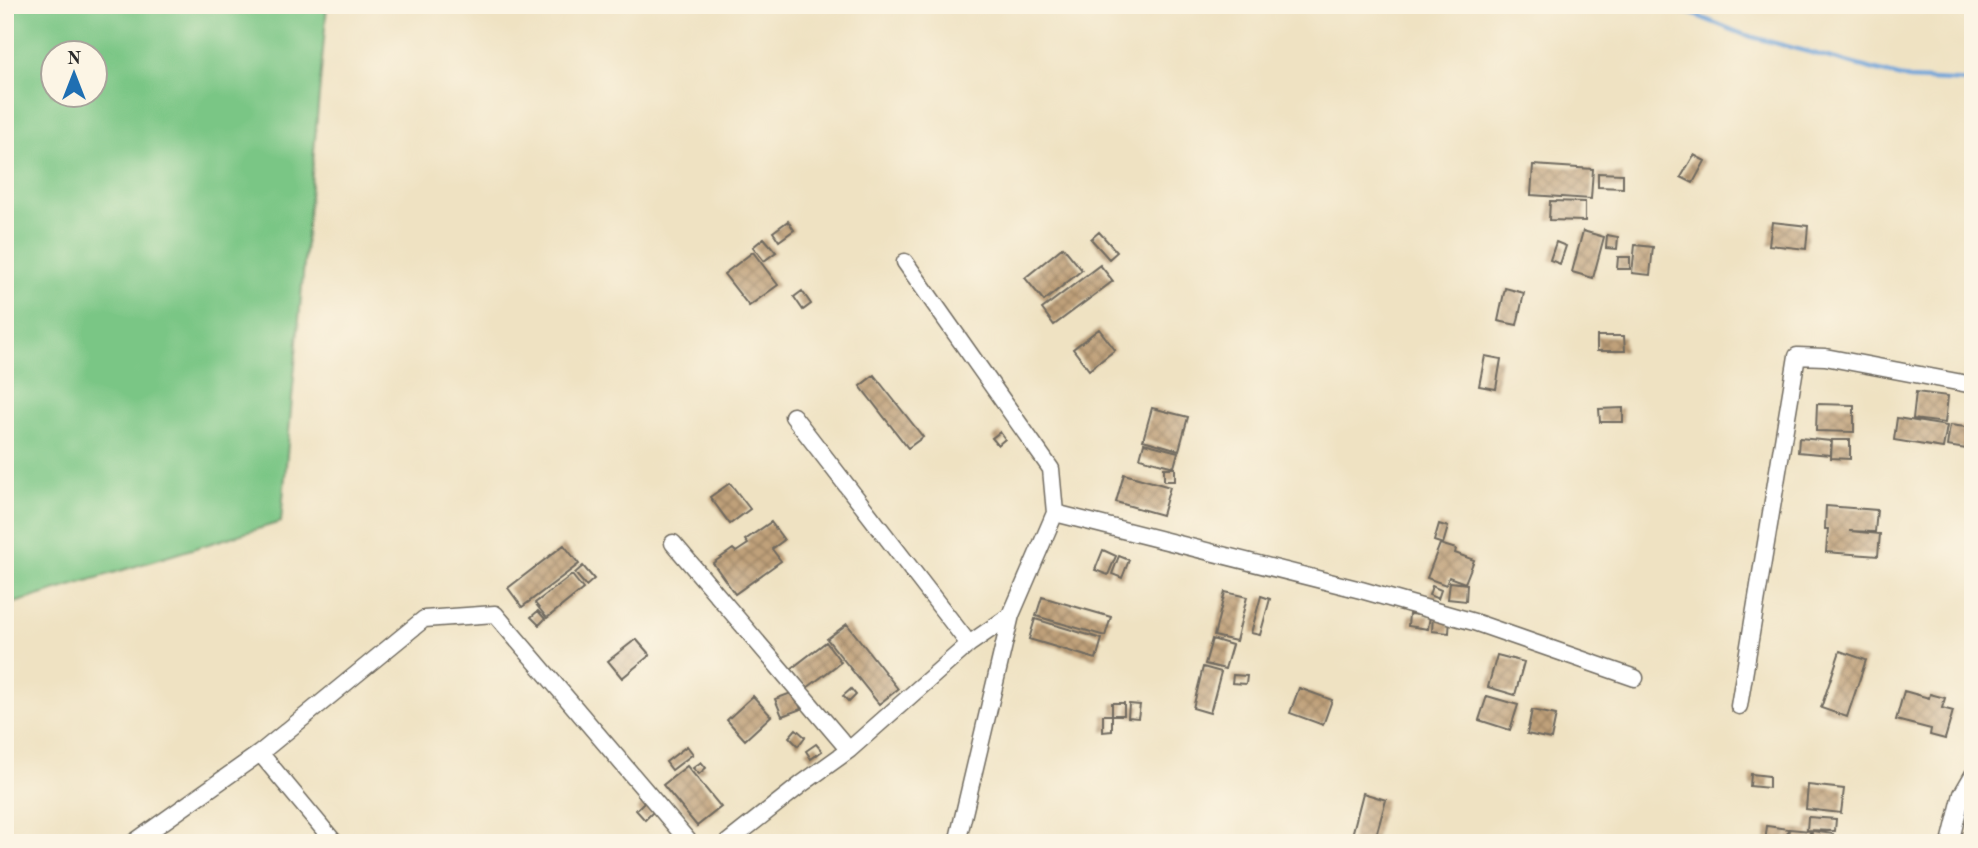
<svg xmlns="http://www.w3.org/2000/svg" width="1978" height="848" viewBox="0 0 1978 848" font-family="'Old Standard TT',serif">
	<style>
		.grass { fill: #7ac685; stroke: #527858; stroke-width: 2; fill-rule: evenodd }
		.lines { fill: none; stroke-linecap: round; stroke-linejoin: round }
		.stream { stroke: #6aa1d8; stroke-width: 4.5 }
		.building { fill: url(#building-cross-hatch) }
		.minor-casing { stroke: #706b60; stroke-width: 19 }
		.minor { stroke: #fff; stroke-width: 16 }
	</style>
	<defs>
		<pattern id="building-cross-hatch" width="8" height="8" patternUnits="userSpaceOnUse" patternTransform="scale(1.75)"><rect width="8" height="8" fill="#c0a17a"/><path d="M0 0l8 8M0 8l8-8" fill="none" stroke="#9c8364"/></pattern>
	</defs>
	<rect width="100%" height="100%" fill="#fcf5e5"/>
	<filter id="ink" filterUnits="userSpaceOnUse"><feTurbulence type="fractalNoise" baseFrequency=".0143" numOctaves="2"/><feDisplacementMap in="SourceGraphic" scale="14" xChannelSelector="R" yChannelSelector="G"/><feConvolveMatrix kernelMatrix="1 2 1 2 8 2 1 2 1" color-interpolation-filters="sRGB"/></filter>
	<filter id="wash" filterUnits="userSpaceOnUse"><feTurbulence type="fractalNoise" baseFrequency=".00686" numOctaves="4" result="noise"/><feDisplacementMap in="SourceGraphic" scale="28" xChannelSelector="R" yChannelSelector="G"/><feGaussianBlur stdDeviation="1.57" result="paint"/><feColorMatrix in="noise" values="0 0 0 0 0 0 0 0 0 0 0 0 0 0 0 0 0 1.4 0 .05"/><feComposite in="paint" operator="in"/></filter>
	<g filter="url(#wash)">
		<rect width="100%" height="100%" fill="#efe2c2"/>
		<path class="grass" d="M5,5H327L281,522L5,606ZM52,52H94V94H52Z"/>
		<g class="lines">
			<path class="stream" d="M1638,5L1690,13L1745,35L1909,79L1973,82"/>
		</g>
		<g id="blocks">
			<path class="building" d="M1694,155L1705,161L1693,183L1681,177Z
				M1533,165L1593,169L1591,199L1531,195Z
				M1598,173L1623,174V188L1598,187Z
				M1550,201L1585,202V221L1549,220Z
				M788,221L794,230L779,241L773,232Z
				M1772,222L1808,226L1806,249L1769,245Z
				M1583,231L1604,237L1593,278L1572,272Z
				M1099,232L1117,252L1109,259L1091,239Z
				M1607,235L1618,237L1617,249L1606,248Z
				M764,238L776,252L764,261L753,247Z
				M1556,242L1566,246L1560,264L1550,260Z
				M1635,245L1653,247L1650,275L1632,273Z
				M1063,247L1082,270L1044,301L1025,278Z
				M753,252L778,285L749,306L724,274Z
				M1618,257H1630V269H1617Z
				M1100,265L1113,281L1054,325L1042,309Z
				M1505,288L1524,293L1517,325L1498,321Z
				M802,291L811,304L803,310L794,297Z
				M1099,329L1115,350L1089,370L1073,349Z
				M1597,336H1624L1625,351H1597Z
				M1485,356L1501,359L1496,389L1479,386Z
				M874,375L923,437L908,448L860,386Z
				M1916,392L1948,396L1945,423L1913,419Z
				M1817,404L1854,405V432L1816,431Z
				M1152,408L1188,417L1179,450L1143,440Z
				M1623,408V422H1600L1599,409Z
				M1897,418L1947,426L1943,448L1894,440Z
				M1950,425L1973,428V450L1947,446Z
				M1000,432L1005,439L998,445L992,438Z
				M1799,438L1831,441L1830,455L1798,452Z
				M1832,440H1850V459L1831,458Z
				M1144,443L1178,452L1174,467L1140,458Z
				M1164,468H1175V481H1164Z
				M1124,474L1170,487L1162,515L1116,502Z
				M730,483L750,509L730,524L710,497Z
				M1826,506L1877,510L1875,532L1849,531L1880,534L1878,556L1826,552L1828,529H1825Z
				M771,522L784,540L772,549L781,561L735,594L713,563L733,549L736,552L748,544L745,540Z
				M1439,524L1448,527L1443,544L1434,541Z
				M1440,544L1456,549L1455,553L1474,560L1465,583L1449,577L1446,585L1427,578Z
				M564,545L579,564L522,607L508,588Z
				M1103,550L1116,556L1108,575L1095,570Z
				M1119,556L1129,560L1122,578L1112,574Z
				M583,566L594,579L586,586L575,573Z
				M572,575L583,589L547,618L535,603Z
				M1450,582L1467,584L1466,601L1448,599Z
				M1432,586L1441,590L1438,599L1429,595Z
				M1225,592L1247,597L1236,641L1214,636Z
				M1261,596L1270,599L1260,635L1251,633Z
				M1042,597L1111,617L1105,636L1036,616Z
				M538,611L545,619L539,625L531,617Z
				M1409,614L1430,616L1428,629L1408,626Z
				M1433,616L1450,618L1449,633L1432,631Z
				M1035,619L1102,639L1096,659L1029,639Z
				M847,624L898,689L879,704L827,639Z
				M636,639L650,655L622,678L608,661Z
				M1212,639L1232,645L1225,669L1205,664Z
				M826,642L841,662L807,688L791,669Z
				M1840,651L1866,660L1847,717L1821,708Z
				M1497,655L1524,662L1515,695L1488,687Z
				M1203,667L1221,672L1210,713L1193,708Z
				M1233,675L1247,676L1246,684L1232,683Z
				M1299,688L1332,700L1323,725L1290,713Z
				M851,689L856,695L849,702L843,696Z
				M1904,691L1929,698L1930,694L1945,698L1942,708L1953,711L1945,739L1930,735L1931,729L1896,720Z
				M794,692L801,709L782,716L775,699Z
				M753,696L771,716L745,740L727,720Z
				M1487,696L1518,705L1510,730L1479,720Z
				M1112,703H1124V715H1112Z
				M1129,704L1140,705L1138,718L1128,717Z
				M1532,710L1556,715L1551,739L1527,734Z
				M1103,715H1112V731L1103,732Z
				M796,729L805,737L798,746L789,737Z
				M816,744L822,751L811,759L806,751Z
				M687,746L693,754L672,770L666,762Z
				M701,762L706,768L699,774L693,768Z
				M687,766L721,807L697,826L663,785Z
				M1751,774L1769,776V788L1750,786Z
				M1808,785L1844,789L1841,813L1806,809Z
				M1363,793L1386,800L1374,843H1350Z
				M645,801L654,811L645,820L636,810Z
				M1808,817L1836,819L1835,831L1807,830Z
				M1767,826L1788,829L1786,843H1765Z
				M1789,829L1810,831L1809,843H1787Z
				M1812,831L1833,834L1832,843H1811Z"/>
		</g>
	</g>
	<g filter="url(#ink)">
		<use href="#blocks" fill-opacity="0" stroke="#706b60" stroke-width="2"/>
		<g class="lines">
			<g class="minor-casing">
				<path id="minor" d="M905,262L1051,469L1055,513
					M793,416L969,644
					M673,543L849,750
					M1739,706L1797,356L1825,357L1973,385
					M260,753L424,619L495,614L690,843
					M133,843L260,753L335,843
					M727,843L803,783L849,750L969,644L1011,615L1055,513L1361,590L1474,622L1635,678
					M957,843L1011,615
					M1950,843L1962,794L1973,775"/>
			</g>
			<use href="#minor" class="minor"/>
		</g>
	</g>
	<rect width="1978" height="848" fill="none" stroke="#fcf5e5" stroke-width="28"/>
	<g transform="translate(74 74)"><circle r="33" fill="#fcf5e5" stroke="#a8a49b" stroke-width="2"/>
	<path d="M0-5L12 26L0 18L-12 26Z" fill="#1f6fb2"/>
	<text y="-10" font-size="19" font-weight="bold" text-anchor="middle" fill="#2b2b2b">N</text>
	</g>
</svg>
